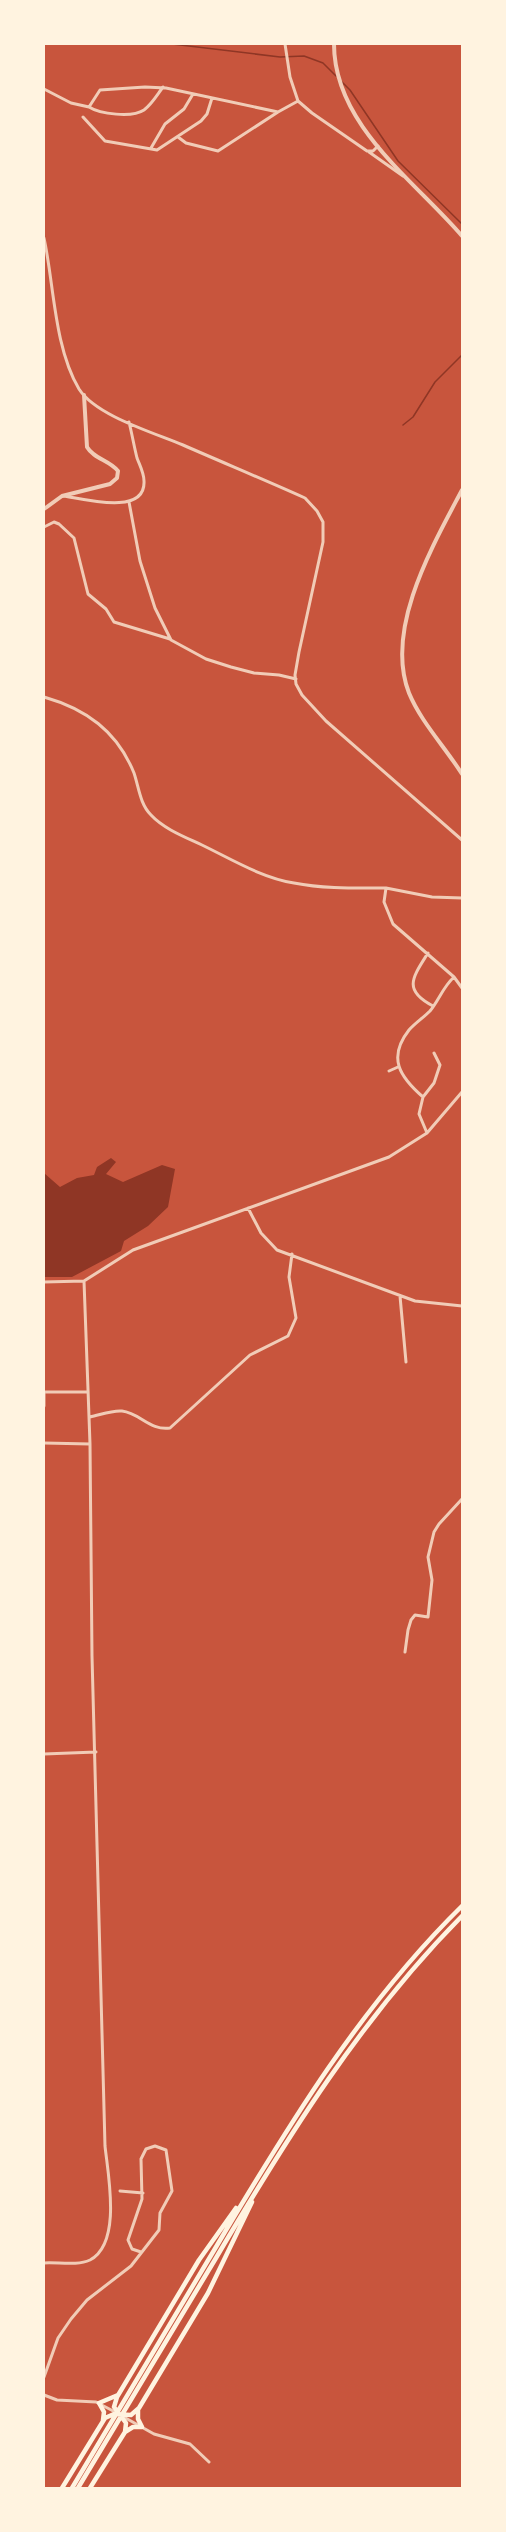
<svg xmlns="http://www.w3.org/2000/svg" width="506" height="2532" viewBox="0 0 506 2532" font-family="'DejaVu Sans',sans-serif">
	<style>
		.water { fill: #8f3625 }
		.lines { fill: none; stroke-linecap: round; stroke-linejoin: round }
		.stream { stroke: #8f3625; stroke-width: 1.5 }
		.minor { stroke: #f1ccb7; stroke-width: 3 }
		.tertiary { stroke: #f1ccb7; stroke-width: 4 }
		.trunk { stroke: #fff3e0; stroke-width: 4.5 }
	</style>
	<rect width="100%" height="100%" fill="#c8553d"/>
	<path class="water" d="M111,1158L116,1162L106,1174L123,1182L162,1165L175,1169L168,1207L148,1226L124,1241L121,1251L72,1277H44V1173L60,1187L77,1178L94,1175L97,1167Z"/>
	<g class="lines">
		<path class="stream" d="M172,44L280,57L304,56L323,63L336,76
			M342,82L350,90L398,161L462,224
			M403,425L413,417L435,382L462,355"/>
		<path class="minor" d="M285,44L290,77L298,101L312,113L367,151H373L378,146
			M44,89L71,103L89,107L100,90L145,87L166,88L278,112L298,101
			M89,107C100,114 132,118 144,110C152,104 157,95 163,87
			M83,117L105,141L157,150L201,121L207,114L212,98
			M178,137L186,143L218,151L278,112
			M151,148L165,124L184,109L193,94
			M369,152L403,176
			M44,238C54,284 54,347 79,389C96,416 155,433 183,445C224,463 265,480 305,498L317,511L323,522V542L299,652L295,675L296,684L302,695L326,721L462,840
			M64,496C84,499 146,516 144,481C144,473 140,466 137,458C134,446 132,434 129,422
			M129,502L140,561L155,608L171,640L206,659L231,667L254,673L279,675L296,679
			M44,527L54,522L59,524L74,538L88,594L106,609L114,622L170,639
			M44,697C86,709 117,731 134,773C139,788 140,804 151,815C164,829 185,837 202,845C231,859 262,878 294,883C324,889 356,888 386,888L384,902L393,924L454,977
			M386,888L432,897L462,898
			M428,953C413,977 402,990 433,1006
			M389,1071L398,1067
			M423,1097L434,1083L440,1065L434,1053
			M427,1133L419,1114L423,1097C400,1077 387,1058 409,1030C415,1023 423,1018 430,1011C439,1000 443,987 454,977L462,988
			M248,1208L261,1233L277,1250L415,1301L462,1306
			M44,1282L84,1281L133,1250L389,1157L427,1133L462,1092
			M400,1296L406,1362
			M44,1406V1392H88
			M90,1417C100,1415 112,1410 122,1411C140,1413 150,1431 170,1428L250,1355L288,1336L296,1318L289,1277L292,1254
			M44,1443L90,1444
			M405,1652L408,1630L411,1620L415,1615L428,1617L432,1580L428,1557L434,1532L439,1524L462,1499
			M44,1754L96,1752
			M120,2191L143,2193
			M44,2263C58,2262 77,2266 90,2260C122,2243 108,2175 105,2146L92,1656L90,1444L84,1281
			M44,2377L58,2338L71,2319L87,2300L131,2266L159,2230L160,2213L172,2191L166,2150L155,2146L146,2149L141,2159L142,2199L128,2240L132,2249L141,2252
			M44,2395L57,2400L96,2402L117,2413
			M122,2416L154,2434L190,2444L209,2462"/>
		<path class="tertiary" d="M334,44C334,125 414,180 462,236
			M462,490C433,545 384,629 409,693C421,722 445,747 462,774
			M44,509L62,496L110,484L117,478L118,471C109,460 94,459 87,447L84,395"/>
		<path class="trunk" d="M103,2420L104,2412L99,2403L118,2395
			M125,2432L126,2423L114,2407L117,2397L199,2260L236,2208
			M62,2488L105,2418L114,2414L131,2415L139,2408L208,2293L252,2202
			M72,2488C119,2408 168,2328 216,2247C288,2126 361,2005 462,1906
			M78,2488C124,2412 170,2335 216,2258C288,2136 362,2017 462,1916
			M90,2488L125,2432L133,2427H142L138,2419V2410"/>
	</g>
	<rect width="506" height="2532" fill="none" stroke="#fff3e0" stroke-width="90"/>
</svg>
